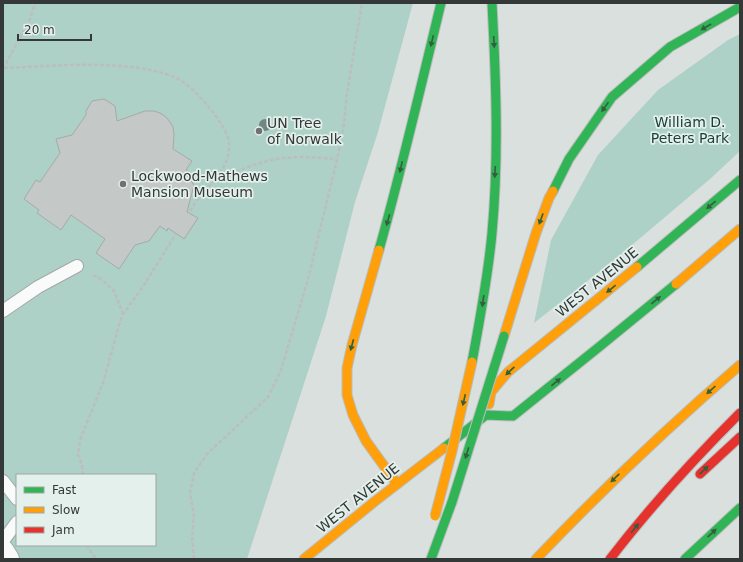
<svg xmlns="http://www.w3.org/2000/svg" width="743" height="562" font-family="'DejaVu Sans',sans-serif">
  <rect width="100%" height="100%" fill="#dae0de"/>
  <g fill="#add1c6" fill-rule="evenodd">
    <path d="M3,3H413L378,132L355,202L326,316L247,559H3ZM17,475H155V545H17Z"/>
    <polygon points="740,34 740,151 710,179 619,256 534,323 551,240 598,155 658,90 728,40"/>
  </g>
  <polygon fill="#c4c9c7" stroke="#a5aaa8" points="104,99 115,106 117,121 145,111 154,111 160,113 166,117 170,122 173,127 174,134 173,149 192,161 186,170 189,172 187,175 194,185 187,212 198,218 184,239 168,228 167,231 160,226 149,241 135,245 119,269 96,253 105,239 71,215 61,230 37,213 39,210 24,199 36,180 40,182 60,153 56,139 72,135 86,115 86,111 92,101"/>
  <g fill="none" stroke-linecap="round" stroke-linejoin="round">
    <g stroke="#a4a8a7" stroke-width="14">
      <g id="lane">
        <polyline points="3,311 38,287 77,266"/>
        <polyline points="3,481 17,499"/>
        <polyline points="3,541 17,522"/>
      </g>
    </g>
    <g stroke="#a4a8a7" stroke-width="24">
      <polyline id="street" points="3,551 8,559"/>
    </g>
    <g stroke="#babdbc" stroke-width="11">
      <g id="fast">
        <polyline points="553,191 569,159 612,97 670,47 740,7"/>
        <path d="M379,250C402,168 421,86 441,3"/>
        <polyline points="637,267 740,180"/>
        <path d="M472,362C480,319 488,277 492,233C499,157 496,80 492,3"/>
        <polyline points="444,448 486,415 513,416 599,347 676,284"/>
        <polyline points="431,559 452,502"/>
        <polyline points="685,559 740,508"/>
      </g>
    </g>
    <g stroke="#babdbc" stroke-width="11">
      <g id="slow">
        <polyline points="379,250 352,345 347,368 347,395 353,415 366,441 397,484"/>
        <polyline points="676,284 740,229"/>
        <polyline points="504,336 536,233 549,198 553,191"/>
        <polyline points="489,404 491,392 508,372 637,267"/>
        <polyline points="304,559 374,502 444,448"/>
        <path d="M536,559C601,491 669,426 740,365"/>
      </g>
    </g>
    <g stroke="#babdbc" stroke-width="11">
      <g id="jam">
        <polyline points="700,474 740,437"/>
        <path d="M610,559C650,507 694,459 740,413"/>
      </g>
    </g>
    <g stroke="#bcbebd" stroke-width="2.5" stroke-dasharray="4 2" stroke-linecap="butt">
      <path d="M4,68C49,66 95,62 140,68C154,71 168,73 180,80C193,88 203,100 213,112C220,122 231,136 229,150C227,171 209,185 197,200C194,204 192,209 189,213"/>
      <polyline points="3,69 30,19 35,3"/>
      <path d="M214,182C229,175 247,166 264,162C287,155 312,157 335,159L337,160"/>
      <polyline points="93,275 101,279 114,291 123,314"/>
      <polyline points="83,475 82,465 78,455 80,440 103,383 120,322 123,314 142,288 176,234"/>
      <polyline points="86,545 96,559"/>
      <polyline points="194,559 192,537 194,515 190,493 194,473 207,454 268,397 281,370 308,279 337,160 344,124 347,93 362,3"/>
    </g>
    <use href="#lane" stroke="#f9fafa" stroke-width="12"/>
    <use href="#street" stroke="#f9fafa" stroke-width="22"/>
    <use href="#fast" stroke="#30b455" stroke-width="9"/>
    <use href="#slow" stroke="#ff9f0a" stroke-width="9"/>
    <use href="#jam" stroke="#e5322d" stroke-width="9"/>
    <g stroke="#babdbc" stroke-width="11" stroke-linecap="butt">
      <polyline id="fast-bridge" points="452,502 504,336"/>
    </g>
    <g stroke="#babdbc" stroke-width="11" stroke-linecap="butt">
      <polyline id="slow-bridge" points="435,516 452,451 472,362"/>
    </g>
    <use href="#fast-bridge" stroke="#30b455" stroke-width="9"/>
    <use href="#slow-bridge" stroke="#ff9f0a" stroke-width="9"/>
  </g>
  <circle fill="#708882" cx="265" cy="125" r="6"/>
  <defs><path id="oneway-solid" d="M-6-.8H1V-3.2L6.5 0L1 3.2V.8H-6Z"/></defs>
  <g fill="#335e40">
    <use href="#oneway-solid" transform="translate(706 27) rotate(150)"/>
    <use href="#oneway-solid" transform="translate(432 41) rotate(104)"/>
    <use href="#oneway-solid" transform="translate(494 42) rotate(87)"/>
    <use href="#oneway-solid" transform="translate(605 107) rotate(125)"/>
    <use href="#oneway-solid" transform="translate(401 167) rotate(102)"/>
    <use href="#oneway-solid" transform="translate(495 172) rotate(93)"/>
    <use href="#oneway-solid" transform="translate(711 205) rotate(140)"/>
    <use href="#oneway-solid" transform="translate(541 219) rotate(110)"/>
    <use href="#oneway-solid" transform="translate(388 220) rotate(105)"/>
    <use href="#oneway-solid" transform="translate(611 289) rotate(141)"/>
    <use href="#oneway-solid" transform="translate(656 300) rotate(-39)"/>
    <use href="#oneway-solid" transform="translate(483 301) rotate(98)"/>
    <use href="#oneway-solid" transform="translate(352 345) rotate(105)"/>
    <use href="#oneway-solid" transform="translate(510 371) rotate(137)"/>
    <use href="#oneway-solid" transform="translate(556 382) rotate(-39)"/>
    <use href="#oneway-solid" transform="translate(711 390) rotate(138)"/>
    <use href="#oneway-solid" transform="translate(464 400) rotate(103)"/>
    <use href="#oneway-solid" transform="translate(467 453) rotate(107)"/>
    <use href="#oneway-solid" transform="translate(704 470) rotate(-43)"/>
    <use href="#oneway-solid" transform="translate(615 478) rotate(136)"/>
    <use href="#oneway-solid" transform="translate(635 528) rotate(-51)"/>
    <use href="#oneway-solid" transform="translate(712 533) rotate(-43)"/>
  </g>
  <g fill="#6e7371" stroke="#e4f0ec" stroke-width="1.5">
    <circle cx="259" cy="131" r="4"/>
    <circle cx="123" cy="184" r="4"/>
  </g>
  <g text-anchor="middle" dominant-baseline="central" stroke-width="3.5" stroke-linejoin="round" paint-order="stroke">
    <g font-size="14" fill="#194036" stroke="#e4f0ec">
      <text x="690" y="122">William D.<tspan x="690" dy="16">Peters Park</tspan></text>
    </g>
    <g font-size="14" fill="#343937" stroke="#e4f0ec" text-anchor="start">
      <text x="267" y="123">UN Tree<tspan x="267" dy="16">of Norwalk</tspan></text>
      <text x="131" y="176">Lockwood-Mathews<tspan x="131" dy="16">Mansion Museum</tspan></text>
    </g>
    <g font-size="14" fill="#343937" stroke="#e4f0ec">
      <text transform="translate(597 282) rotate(-39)">WEST AVENUE</text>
      <text transform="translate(358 498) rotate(-39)">WEST AVENUE</text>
    </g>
  </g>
  <rect width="743" height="562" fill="none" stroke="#343937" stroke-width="8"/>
  <rect x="16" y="474" width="140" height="72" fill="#e4f0ec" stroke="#9ea7a4"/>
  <rect x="24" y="487" width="20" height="6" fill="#30b455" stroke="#9ea7a4"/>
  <text x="52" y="494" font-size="12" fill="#343937">Fast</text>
  <rect x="24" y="507" width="20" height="6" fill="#ff9f0a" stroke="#9ea7a4"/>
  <text x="52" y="514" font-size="12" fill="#343937">Slow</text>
  <rect x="24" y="527" width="20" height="6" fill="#e5322d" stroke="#9ea7a4"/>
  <text x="52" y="534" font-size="12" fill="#343937">Jam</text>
  <path d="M18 34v6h73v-6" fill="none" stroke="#343937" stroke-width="2"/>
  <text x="24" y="34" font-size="12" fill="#343937" stroke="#e4f0ec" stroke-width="3" paint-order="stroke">20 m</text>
</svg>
